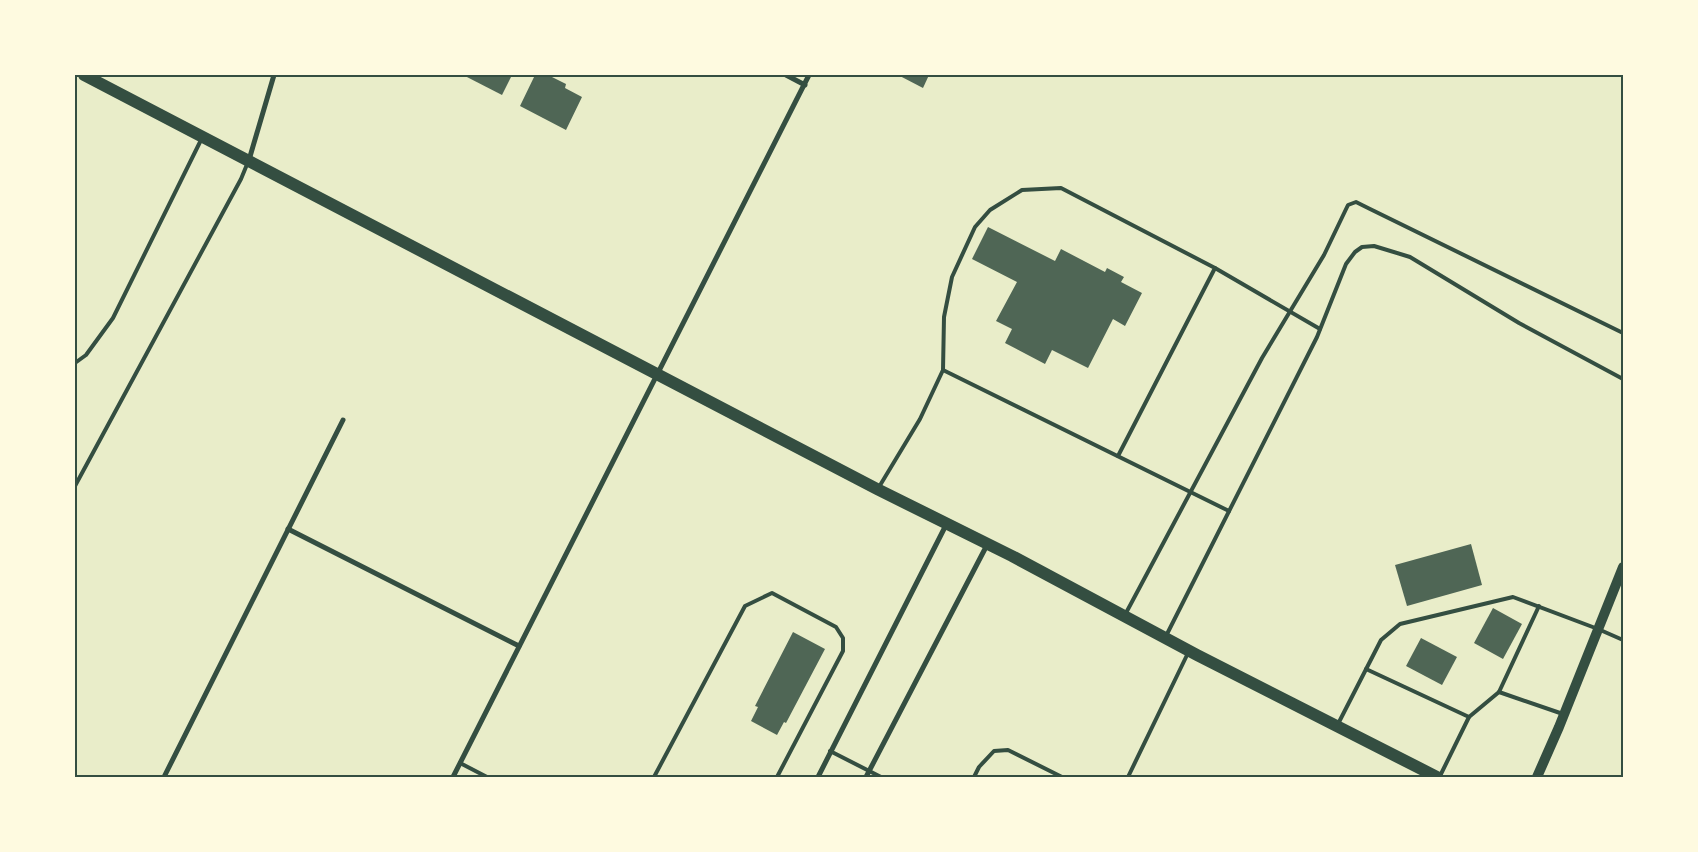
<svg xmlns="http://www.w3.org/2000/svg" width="1698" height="852" font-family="Bitter,serif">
  <rect width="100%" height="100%" fill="#e9edc9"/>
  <g fill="#4f6655">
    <polygon points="463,75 512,75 502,95"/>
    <polygon points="535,75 548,75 566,84 565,88 582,97 566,130 520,106"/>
    <polygon points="898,75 929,75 923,88"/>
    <polygon points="988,227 1055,261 1061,249 1105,272 1107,268 1124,277 1121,282 1142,293 1125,326 1113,319 1088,368 1052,350 1045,364 1005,343 1012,329 996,321 1017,282 972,259"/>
    <polygon points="1471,544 1482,585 1407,606 1395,565"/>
    <polygon points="1493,608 1522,624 1503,659 1474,643"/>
    <polygon points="793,632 825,649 786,723 784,722 777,735 751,721 758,707 755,706"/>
    <polygon points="1421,638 1457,657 1442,685 1406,666"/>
  </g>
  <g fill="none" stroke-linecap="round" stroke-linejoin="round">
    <g stroke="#344e41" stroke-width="4">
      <polyline points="1215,268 1320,329"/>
      <polyline points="75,363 86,355 113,318 201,140"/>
      <polyline points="943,370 944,317 952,277 975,227 990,210 1022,190 1061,188 1215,268 1118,456"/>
      <polyline points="75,486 241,179 248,162"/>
      <polyline points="879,487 920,419 943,370 1229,511"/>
      <polyline points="1126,613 1262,358 1324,255 1348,205 1356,202 1368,208 1623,333"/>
      <polyline points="1166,636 1317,337 1346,264 1355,252 1362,247 1374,246 1410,257 1519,323 1623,379"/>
      <polyline points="1366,669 1469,717 1440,776"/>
      <polyline points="1499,692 1563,714"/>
      <polyline points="1469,717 1499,692 1539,606"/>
      <polyline points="1338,724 1381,640 1400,624 1513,597 1598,629 1623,640"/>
      <polyline points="830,751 881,777"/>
      <polyline points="460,763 487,777"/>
      <polyline points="654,777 745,606 772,593 836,627 843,638 843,651 777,777"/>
      <polyline points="974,777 979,767 994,751 1008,750 1062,777"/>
      <polyline points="1128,777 1188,653"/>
    </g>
    <g stroke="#344e41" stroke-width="5">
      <polyline points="786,75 805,85"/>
      <polyline points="249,160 274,75"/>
      <polyline points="288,529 519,646"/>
      <polyline points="164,777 343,420"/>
      <polyline points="453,777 809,75"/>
      <polyline points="818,777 946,525"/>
      <polyline points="866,777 987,545"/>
    </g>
    <polyline stroke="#344e41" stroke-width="10" points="1537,777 1559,727 1623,567"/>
    <polyline stroke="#344e41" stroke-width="12" points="84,75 877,489 1012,556 1197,655 1437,777"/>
  </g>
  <rect width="1698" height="852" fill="none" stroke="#fefae0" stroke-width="152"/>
  <rect x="76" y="76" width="1546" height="700" fill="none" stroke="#344e41" stroke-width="2"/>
</svg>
